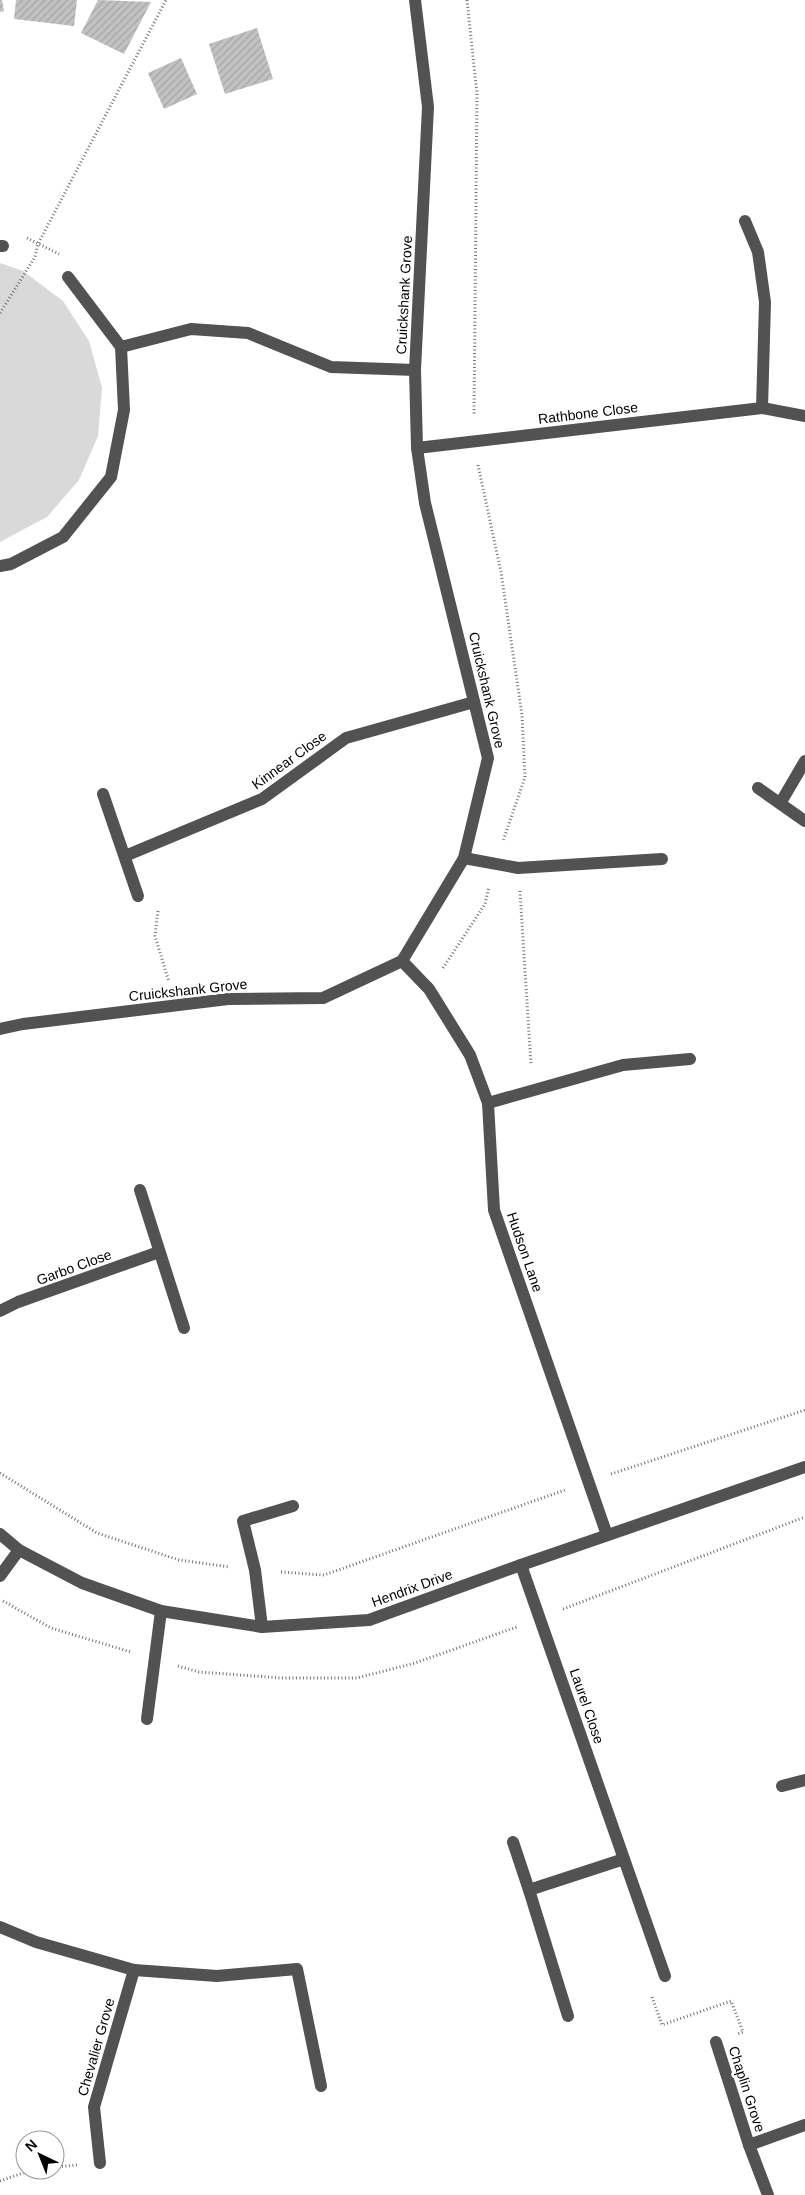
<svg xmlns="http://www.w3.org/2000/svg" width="805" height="2195" font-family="Helvetica,sans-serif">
  <defs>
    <pattern id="building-hatch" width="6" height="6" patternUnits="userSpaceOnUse" patternTransform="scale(1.25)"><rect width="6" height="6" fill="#c2c2c2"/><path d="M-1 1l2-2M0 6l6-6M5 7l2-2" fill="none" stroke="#a5a5a5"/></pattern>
  </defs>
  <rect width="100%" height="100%" fill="#fff"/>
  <polygon fill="#d9d9d9" points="0,263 23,271 63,301 89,341 102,388 98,436 79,480 47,517 0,542"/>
  <g fill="url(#building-hatch)">
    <polygon points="0,0 2,0 4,11 0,12"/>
    <polygon points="16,0 77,0 74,26 14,19"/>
    <polygon points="98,0 151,2 124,54 81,33"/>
    <polygon points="257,28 273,79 225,94 209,44"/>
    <polygon points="181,58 197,94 164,109 148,73"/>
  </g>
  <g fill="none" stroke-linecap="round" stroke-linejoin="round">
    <g stroke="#747474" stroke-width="3" stroke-dasharray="1 2.5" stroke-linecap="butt">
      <polyline points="467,0 477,94 474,416"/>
      <polyline points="27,238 59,254"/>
      <polyline points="0,313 35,257 38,244 166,0"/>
      <polyline points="478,465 501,572 522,715 525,777 503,841"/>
      <polyline points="520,891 531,1065"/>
      <polyline points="158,911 155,936 169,982"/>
      <polyline points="443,968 485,904 489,887"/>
      <polyline points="0,1473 97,1533 179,1560 230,1567"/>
      <polyline points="611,1474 805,1410"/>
      <polyline points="281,1572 324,1575 565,1490"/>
      <polyline points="3,1601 51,1628 131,1652"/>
      <polyline points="563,1609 805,1517"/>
      <polyline points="178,1666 199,1672 281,1678 357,1678 415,1663 517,1627"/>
      <polyline points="652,1997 662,2025 731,2001 743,2032 737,2034"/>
      <polyline points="55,2167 77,2165"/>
      <polyline points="0,2181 32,2170"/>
    </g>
    <g stroke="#525252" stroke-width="12">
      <polyline points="0,246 3,246"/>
      <polyline points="68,277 121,347 191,329 248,333 331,367 415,370"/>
      <polyline points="762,408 805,416"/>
      <polyline points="417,448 762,408 765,302 758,252 745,221"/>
      <polyline points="0,566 11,564 63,537 111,477 124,410 121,347"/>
      <polyline points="758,788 805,821"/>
      <polyline points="103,794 138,896"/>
      <polyline points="781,802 805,761"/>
      <polyline points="125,856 262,799 346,738 474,702"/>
      <polyline points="464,858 518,868 662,859"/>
      <polyline points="402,961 429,989 470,1055 488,1103 494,1210 607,1535"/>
      <polyline points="0,1029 23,1024 228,999 323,998 402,961 464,858 488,758 425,503 417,448 415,370 428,107 415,0"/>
      <polyline points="488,1103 623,1065 690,1059"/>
      <polyline points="140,1190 184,1328"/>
      <polyline points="0,1311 18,1302 159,1252"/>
      <polyline points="0,1534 19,1550 82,1583 161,1611 262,1627 369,1620 521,1565 805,1467"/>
      <polyline points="521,1565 665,1976"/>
      <polyline points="0,1576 19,1550"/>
      <polyline points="262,1627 255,1570 243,1521 293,1506"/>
      <polyline points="147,1719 161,1611"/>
      <polyline points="782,1786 805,1780"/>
      <polyline points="513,1842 529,1890"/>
      <polyline points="0,1927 36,1942 134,1970 94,2107 100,2163"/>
      <polyline points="134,1970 217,1976 297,1969 321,2086"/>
      <polyline points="568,2016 529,1890 624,1859"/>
      <polyline points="716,2042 749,2145 805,2125"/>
      <polyline points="749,2145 768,2195"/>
    </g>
  </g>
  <g text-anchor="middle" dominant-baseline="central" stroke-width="5" stroke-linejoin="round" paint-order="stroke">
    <g font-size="14" fill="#000" stroke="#fff">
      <text transform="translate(404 295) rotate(-87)">Cruickshank Grove</text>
      <text transform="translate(588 413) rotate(-7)">Rathbone Close</text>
      <text transform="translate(487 690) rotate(77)">Cruickshank Grove</text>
      <text transform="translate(289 760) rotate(-36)">Kinnear Close</text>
      <text transform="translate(188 990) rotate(-6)">Cruickshank Grove</text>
      <text transform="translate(525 1252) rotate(71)">Hudson Lane</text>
      <text transform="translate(74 1267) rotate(-20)">Garbo Close</text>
      <text transform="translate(412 1588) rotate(-20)">Hendrix Drive</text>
      <text transform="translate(587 1706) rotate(71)">Laurel Close</text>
      <text transform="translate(96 2047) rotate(-74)">Chevalier Grove</text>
      <text transform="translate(747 2089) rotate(72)">Chaplin Grove</text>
    </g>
  </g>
  <g transform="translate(40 2155) rotate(317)"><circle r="24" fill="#ffffff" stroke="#999999"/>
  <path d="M0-4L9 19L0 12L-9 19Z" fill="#000000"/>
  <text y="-8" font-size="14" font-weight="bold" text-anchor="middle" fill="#000000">N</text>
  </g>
</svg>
